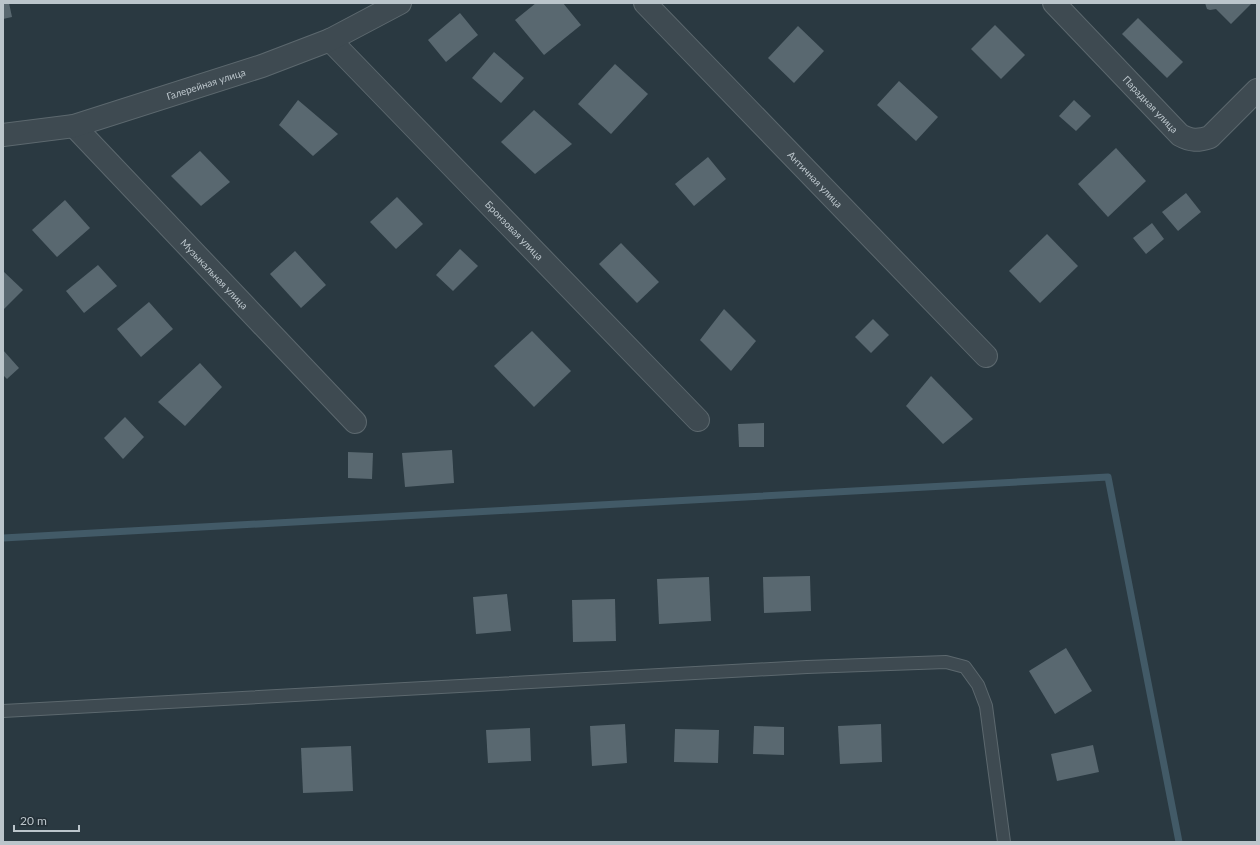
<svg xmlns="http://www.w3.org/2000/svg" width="1260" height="845" font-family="Lato,sans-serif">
  <rect width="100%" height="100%" fill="#2a3941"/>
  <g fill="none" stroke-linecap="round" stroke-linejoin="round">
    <polyline stroke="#425a67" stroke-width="7" points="3,538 1108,477 1179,842"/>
  </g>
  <g fill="#596870">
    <polygon points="3,3 9,3 12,17 3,19"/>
    <polygon points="536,3 563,3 581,25 544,55 515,20"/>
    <polygon points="1205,3 1252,3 1231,24 1216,9 1210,10 1207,9"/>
    <polygon points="460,13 478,35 446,62 428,40"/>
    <polygon points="1138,18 1183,62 1167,78 1122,34"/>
    <polygon points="995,25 1025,55 1001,79 971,49"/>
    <polygon points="798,26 824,51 794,83 768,58"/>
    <polygon points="494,52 524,78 501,103 472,78"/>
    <polygon points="615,64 648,94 611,134 578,104"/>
    <polygon points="899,81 938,117 916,141 877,105"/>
    <polygon points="298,100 338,134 313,156 279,125"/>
    <polygon points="1074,100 1091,116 1076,131 1059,116"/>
    <polygon points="534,110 572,144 535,174 501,142"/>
    <polygon points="1116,148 1146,181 1108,217 1078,184"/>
    <polygon points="200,151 230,182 201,206 171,176"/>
    <polygon points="708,157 726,179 694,206 675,184"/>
    <polygon points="1186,193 1201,212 1178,231 1162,212"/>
    <polygon points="397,197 423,224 396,249 370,222"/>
    <polygon points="65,200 90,228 57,257 32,230"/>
    <polygon points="1152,223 1164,239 1146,254 1133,238"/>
    <polygon points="1047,234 1078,266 1040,303 1009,271"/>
    <polygon points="621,243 659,282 637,303 599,264"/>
    <polygon points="460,249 478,266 453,291 436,275"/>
    <polygon points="295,251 326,285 301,308 270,274"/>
    <polygon points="98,265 117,286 84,313 66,291"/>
    <polygon points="3,271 23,290 3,310"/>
    <polygon points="149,302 173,329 141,357 117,329"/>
    <polygon points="724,309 756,341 731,371 700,340"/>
    <polygon points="873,319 889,335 871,353 855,337"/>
    <polygon points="532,331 571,371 534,407 494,366"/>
    <polygon points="3,350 19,368 7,379 3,375"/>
    <polygon points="200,363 222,387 185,426 158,402"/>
    <polygon points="931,376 973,419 943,444 906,406"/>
    <polygon points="125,417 144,437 123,459 104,438"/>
    <polygon points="764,423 764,447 739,447 738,424"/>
    <polygon points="452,450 454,483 405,487 402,453"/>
    <polygon points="348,452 373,453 372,479 348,478"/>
    <polygon points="810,576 811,611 764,613 763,577"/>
    <polygon points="709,577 711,621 659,624 657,579"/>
    <polygon points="507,594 511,631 476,634 473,597"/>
    <polygon points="615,599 616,641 573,642 572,600"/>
    <polygon points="1066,648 1092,691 1055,714 1029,671"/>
    <polygon points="625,724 627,763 592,766 590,726"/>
    <polygon points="881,724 882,762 840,764 838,726"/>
    <polygon points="754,726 784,727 784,755 753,754"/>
    <polygon points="530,728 531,761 488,763 486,730"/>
    <polygon points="675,729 719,730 718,763 674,762"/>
    <polygon points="1093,745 1099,772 1057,781 1051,754"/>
    <polygon points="351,746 353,791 303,793 301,748"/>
  </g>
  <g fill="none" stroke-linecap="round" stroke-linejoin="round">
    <g stroke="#5c686e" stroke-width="14">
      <polyline id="lane" points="3,711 807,667 946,662 965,667 978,685 986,706 1004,842"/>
    </g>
    <g stroke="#5c686e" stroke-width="24">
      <g id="street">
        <path id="s1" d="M645,3L986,356"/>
        <path id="s2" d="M1054,3L1180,135C1191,141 1198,141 1210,137L1257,90"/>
        <path id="s3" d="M330,40L698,420"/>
        <path id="s4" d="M74,126L355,422"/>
        <path id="s5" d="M3,135L74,126L262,66L330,40L400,3"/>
      </g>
    </g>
    <use href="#lane" stroke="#3e4a51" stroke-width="12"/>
    <use href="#street" stroke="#3e4a51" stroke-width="22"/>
  </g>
  <g text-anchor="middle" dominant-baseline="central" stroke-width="3" stroke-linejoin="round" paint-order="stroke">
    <g font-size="10" fill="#bbc5cb" stroke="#232f36">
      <text stroke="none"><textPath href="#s5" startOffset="210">Галерейная улица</textPath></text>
      <text stroke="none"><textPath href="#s2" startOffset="140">Парадная улица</textPath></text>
      <text stroke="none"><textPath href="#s1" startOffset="245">Античная улица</textPath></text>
      <text stroke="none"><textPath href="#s3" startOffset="265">Бронзовая улица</textPath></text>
      <text stroke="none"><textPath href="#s4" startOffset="204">Музыкальная улица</textPath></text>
    </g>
  </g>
  <rect width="1260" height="845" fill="none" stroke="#bbc5cb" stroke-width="8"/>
  <path d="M14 825v6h65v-6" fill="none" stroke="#bbc5cb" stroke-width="2"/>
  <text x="20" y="825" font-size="12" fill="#bbc5cb" stroke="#232f36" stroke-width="3" paint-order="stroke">20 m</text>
</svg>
